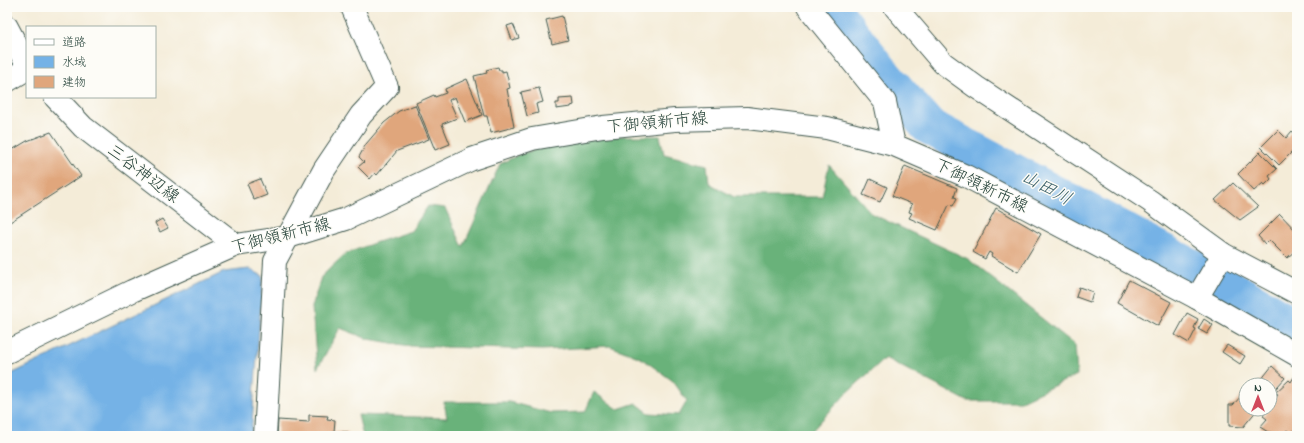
<svg xmlns="http://www.w3.org/2000/svg" width="1304" height="443" font-family="'Indie Flower','Klee One',sans-serif">
  <rect width="100%" height="100%" fill="#fdfcf7"/>
  <filter id="ink" filterUnits="userSpaceOnUse"><feTurbulence type="fractalNoise" baseFrequency=".025" numOctaves="2"/><feDisplacementMap in="SourceGraphic" scale="8" xChannelSelector="R" yChannelSelector="G"/><feConvolveMatrix kernelMatrix="1 2 1 2 8 2 1 2 1" color-interpolation-filters="sRGB"/></filter>
  <filter id="wash" filterUnits="userSpaceOnUse"><feTurbulence type="fractalNoise" baseFrequency=".012" numOctaves="4" result="noise"/><feDisplacementMap in="SourceGraphic" scale="16" xChannelSelector="R" yChannelSelector="G"/><feGaussianBlur stdDeviation="0.9" result="paint"/><feColorMatrix in="noise" values="0 0 0 0 0 0 0 0 0 0 0 0 0 0 0 0 0 1.4 0 .05"/><feComposite in="paint" operator="in"/></filter>
  <g filter="url(#wash)">
    <rect width="100%" height="100%" fill="#f4ecd8"/>
    <polygon fill="#69b27a" stroke="#447857" points="587,136 660,136 664,154 707,165 709,183 734,197 822,197 829,165 872,214 968,259 1075,345 1077,375 1021,401 967,401 885,358 845,395 807,436 363,436 358,415 447,418 444,402 509,402 551,413 585,412 594,392 618,409 636,403 649,413 679,415 687,401 673,381 641,358 610,346 542,350 410,346 368,339 340,328 317,369 312,307 321,277 345,254 374,243 411,231 428,206 445,208 463,247 500,164 520,154"/>
    <polygon fill="#74b2e6" stroke="#4a788d" points="249,269 263,276 251,436 7,436 7,376 224,272"/>
    <g fill="none" stroke-linecap="round" stroke-linejoin="round">
      <polyline stroke="#74b2e6" stroke-width="37" points="831,7 887,79 928,126 1225,285 1297,327"/>
    </g>
    <g id="blocks">
      <g fill="#e0a67c">
        <polygon points="562,16 568,40 552,44 546,20"/>
        <polygon points="513,24 519,38 512,40 507,26"/>
        <polygon points="498,67 499,70 502,70 502,72 506,71 510,88 507,89 514,127 491,133 487,116 484,116 474,76 487,73 486,70"/>
        <polygon points="467,79 482,115 465,122 455,97 449,100 457,118 442,124 450,144 435,150 416,103 434,95 435,97 446,93 445,89"/>
        <polygon points="539,88 543,102 536,104 538,113 527,116 521,92"/>
        <polygon points="573,98 574,105 571,106 571,107 556,109 556,103 559,103 559,99"/>
        <polygon points="415,105 429,139 397,151 377,175 375,173 370,179 358,167 364,162 359,157 366,144 384,123 399,111"/>
        <polygon points="1278,130 1286,138 1292,131 1297,136 1297,159 1292,152 1279,165 1261,147"/>
        <polygon points="51,132 81,176 7,224 7,153 27,141"/>
        <polygon points="1260,152 1277,169 1269,176 1271,179 1265,185 1263,183 1254,191 1238,174"/>
        <polygon points="905,166 957,188 954,197 957,198 953,206 949,205 937,230 909,218 912,213 909,212 912,204 892,196"/>
        <polygon points="260,179 267,195 254,200 247,184"/>
        <polygon points="870,179 887,187 880,202 863,195"/>
        <polygon points="1233,183 1258,207 1240,220 1215,200"/>
        <polygon points="996,208 1041,234 1018,272 991,256 992,254 989,252 985,259 973,252"/>
        <polygon points="1280,214 1297,232 1297,249 1287,258 1269,240 1265,244 1258,236"/>
        <polygon points="162,219 168,228 160,232 155,223"/>
        <polygon points="1129,280 1171,302 1158,326 1117,303"/>
        <polygon points="1079,287 1093,292 1090,302 1076,297"/>
        <polygon points="1187,313 1198,319 1194,328 1196,329 1189,343 1175,335"/>
        <polygon points="1204,319 1213,325 1207,334 1198,329"/>
        <polygon points="1227,345 1245,356 1240,364 1222,352"/>
        <polygon points="1272,366 1285,378 1270,395 1270,385 1257,385"/>
        <polygon points="1294,377 1297,378 1297,427 1290,434 1287,430 1284,434 1268,432 1260,427 1267,419 1263,416 1268,409 1270,409 1270,403 1278,394 1275,393 1289,380 1291,382"/>
        <polygon points="1242,395 1246,398 1246,409 1258,409 1243,427 1229,426 1229,405 1233,405"/>
        <polygon points="309,415 328,416 327,419 335,420 334,432 348,432 348,436 277,436 278,420 309,422"/>
      </g>
    </g>
  </g>
  <g filter="url(#ink)">
    <use href="#blocks" fill-opacity="0" stroke="#3f574d" stroke-width="1"/>
    <g fill="none" stroke-linecap="round" stroke-linejoin="round">
      <g stroke="#3f574d" stroke-width="24">
        <g id="minor">
          <polyline points="808,7 885,102 894,145"/>
          <polyline points="895,7 943,63 976,87 1150,201 1223,254 1297,293"/>
          <polyline points="7,81 27,69"/>
          <polyline points="1197,298 1223,254"/>
          <polyline points="265,436 275,261 324,170 361,115 387,87 352,7"/>
        </g>
      </g>
      <g stroke="#3f574d" stroke-width="24">
        <g id="secondary">
          <polyline points="7,27 27,65"/>
          <polyline points="55,97 83,127 236,245"/>
          <polyline points="7,352 132,291 236,245 288,237 346,219 472,159 532,139 603,127 675,120 747,118 827,128 894,145 966,176 1197,298 1297,355"/>
        </g>
      </g>
      <use href="#minor" stroke="#fff" stroke-width="22"/>
      <use href="#secondary" stroke="#fff" stroke-width="22"/>
    </g>
  </g>
  <g text-anchor="middle" dominant-baseline="central" stroke-width="3" stroke-linejoin="round" paint-order="stroke">
    <g font-size="17" fill="#1f3d34" stroke="#fdfcf7">
      <text transform="translate(657 123) rotate(-5)">下御領新市線</text>
      <text transform="translate(143 174) rotate(37)">三谷神辺線</text>
      <text transform="translate(981 186) rotate(26)">下御領新市線</text>
      <text transform="translate(281 236) rotate(-14)">下御領新市線</text>
    </g>
    <g font-size="18" font-style="italic" fill="#396069" stroke="#fdfcf7">
      <text transform="translate(1046 189) rotate(28)">山田川</text>
    </g>
  </g>
  <rect width="1304" height="443" fill="none" stroke="#fdfcf7" stroke-width="24"/>
  <rect x="26" y="26" width="130" height="72" fill="#fdfcf7" stroke="#a4b0a9"/>
  <rect x="34" y="39" width="20" height="6" fill="#ffffff" stroke="#a4b0a9"/>
  <text x="62" y="46" font-size="12" fill="#1f3d34">道路</text>
  <rect x="34" y="56" width="20" height="12" fill="#74b2e6" stroke="#a4b0a9"/>
  <text x="62" y="66" font-size="12" fill="#1f3d34">水域</text>
  <rect x="34" y="76" width="20" height="12" fill="#e0a67c" stroke="#a4b0a9"/>
  <text x="62" y="86" font-size="12" fill="#1f3d34">建物</text>
  <g transform="translate(1258 397)"><circle r="19" fill="#fdfcf7" stroke="#a4b0a9"/>
  <path d="M0-3L7 15L0 10L-7 15Z" fill="#d1495b"/>
  <text y="-6" font-size="11" font-weight="bold" text-anchor="middle" fill="#1f3d34">N</text>
  </g>
</svg>
